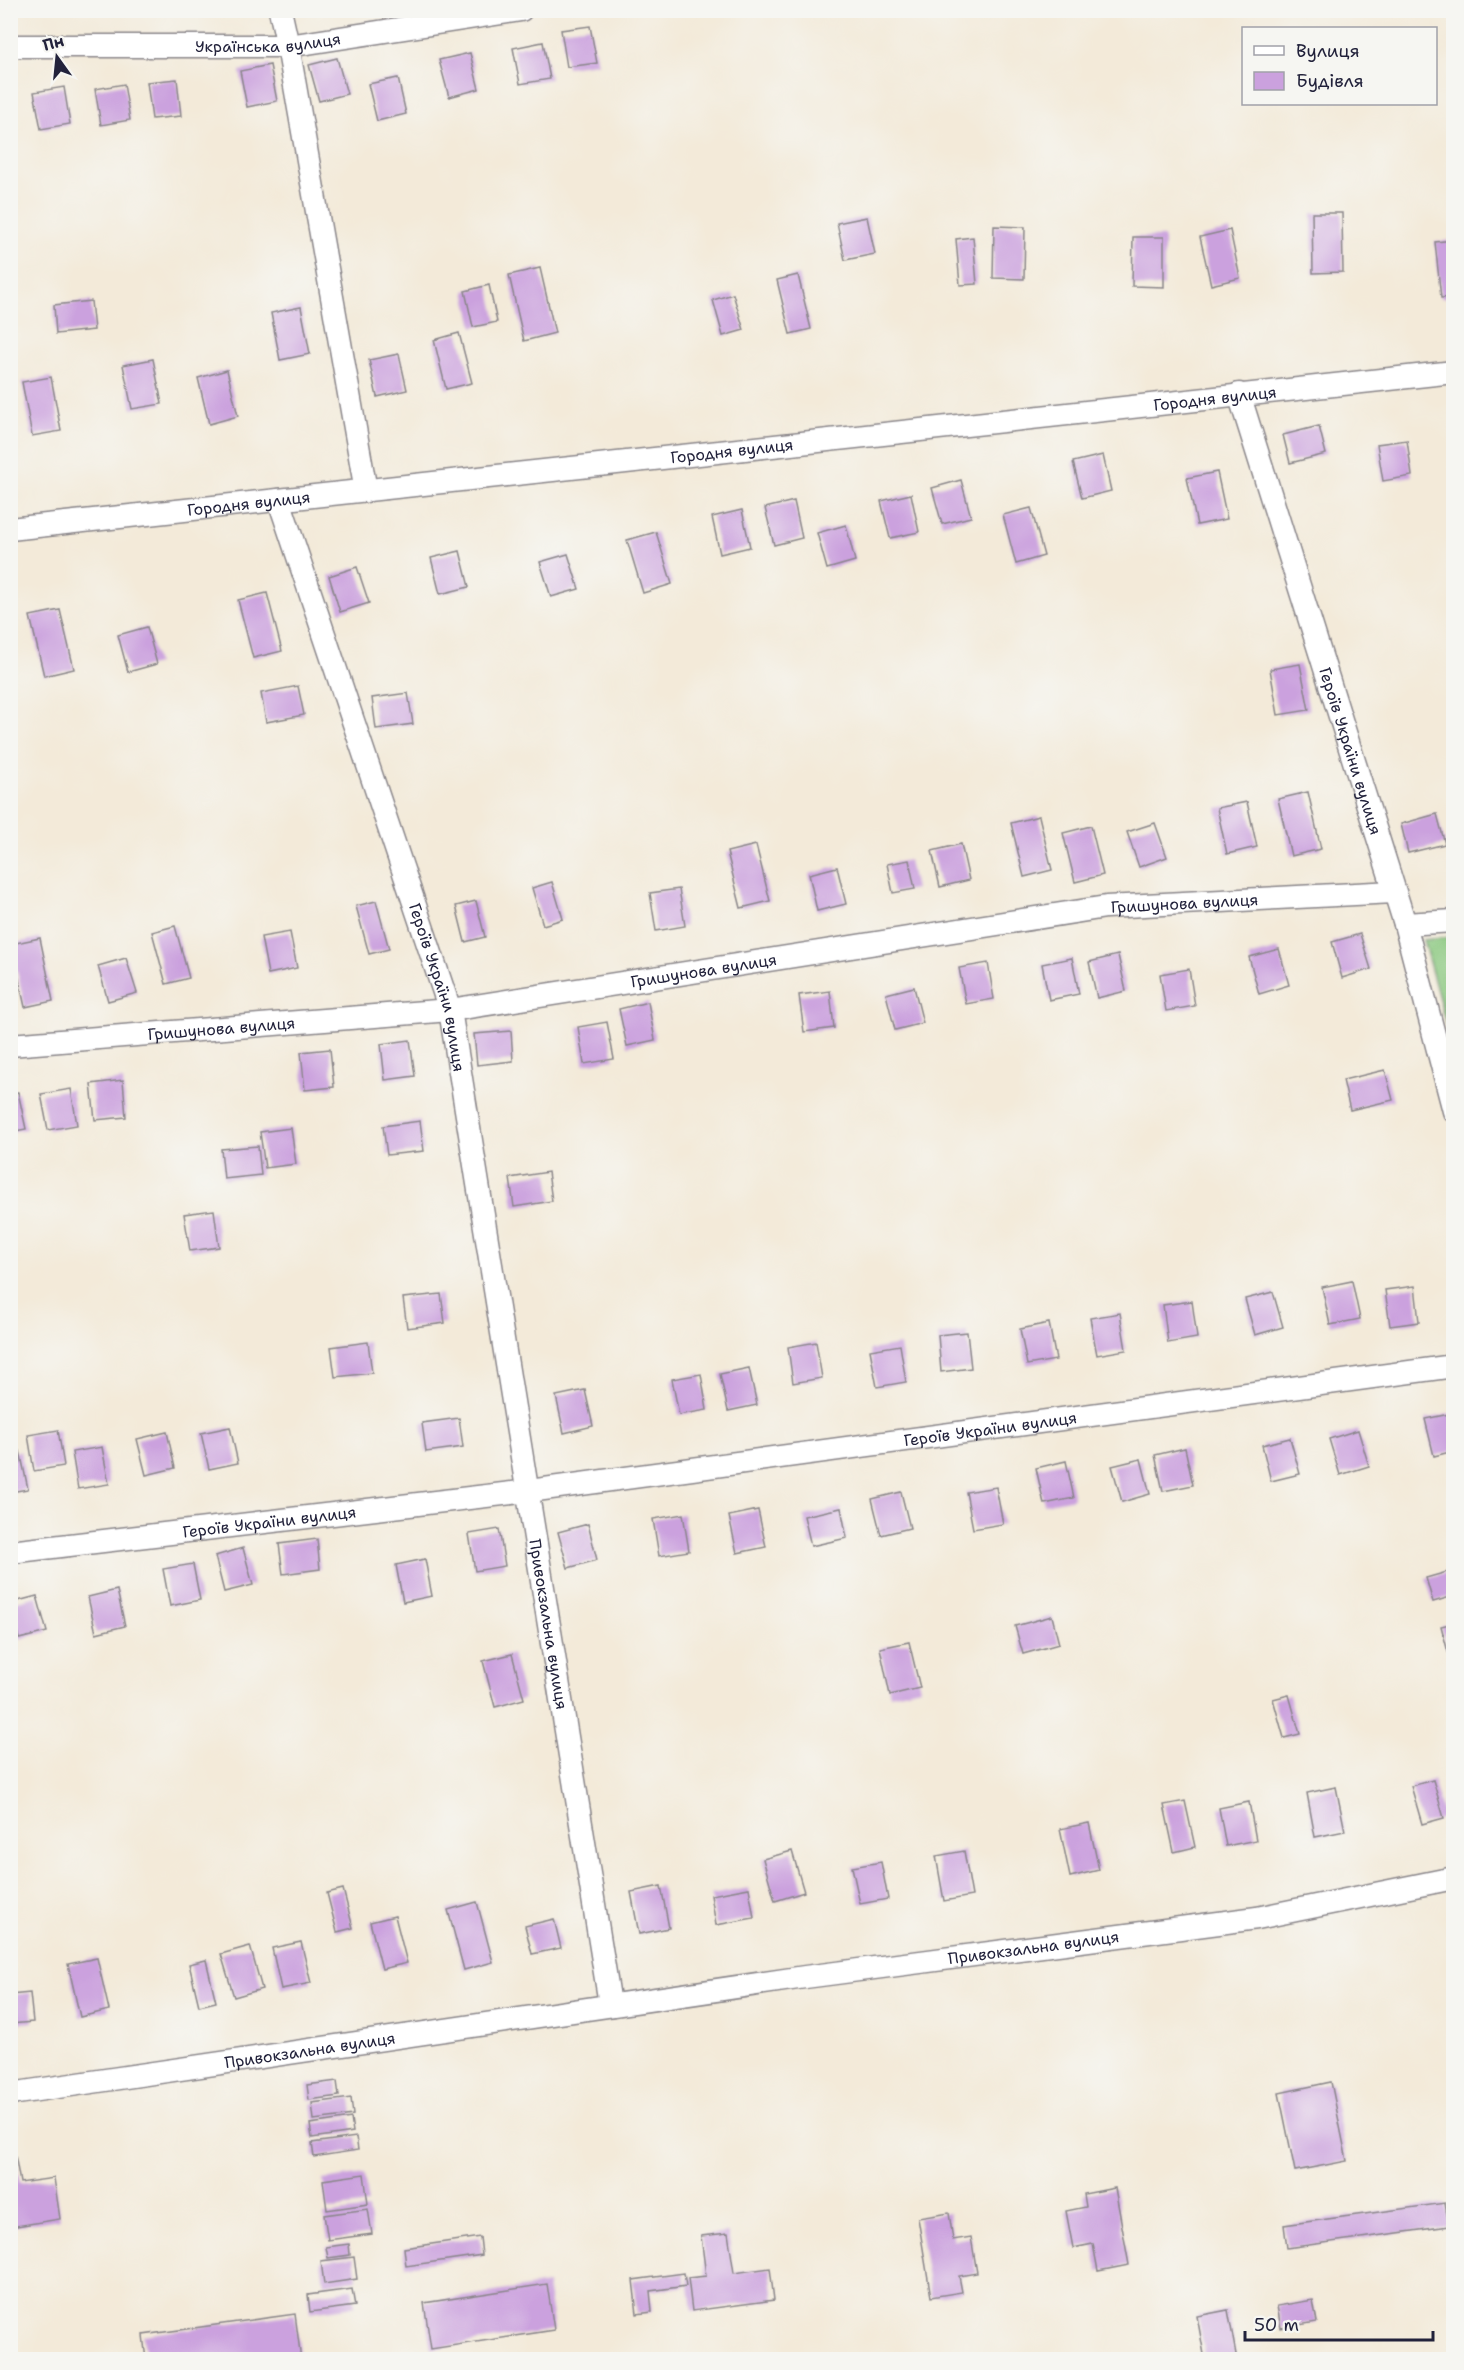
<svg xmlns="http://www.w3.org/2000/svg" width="1464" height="2370" font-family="'Shantell Sans',sans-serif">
  <rect width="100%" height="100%" fill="#f6f6f2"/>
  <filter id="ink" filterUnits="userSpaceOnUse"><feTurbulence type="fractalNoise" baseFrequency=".0167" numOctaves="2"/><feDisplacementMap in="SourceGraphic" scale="12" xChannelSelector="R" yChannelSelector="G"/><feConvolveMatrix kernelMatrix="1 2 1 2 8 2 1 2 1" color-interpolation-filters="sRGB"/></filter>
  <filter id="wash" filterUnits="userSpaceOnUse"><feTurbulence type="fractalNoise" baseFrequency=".008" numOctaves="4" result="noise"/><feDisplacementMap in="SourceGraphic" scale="24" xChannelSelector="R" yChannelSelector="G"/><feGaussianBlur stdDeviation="1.35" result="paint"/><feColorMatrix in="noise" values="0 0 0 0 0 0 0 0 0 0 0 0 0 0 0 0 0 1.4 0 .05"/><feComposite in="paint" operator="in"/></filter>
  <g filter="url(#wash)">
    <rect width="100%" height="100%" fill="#f3ead9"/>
    <polygon fill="#8ac87f" stroke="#56755d" stroke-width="1.5" points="1453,937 1454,937 1453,1050 1423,940"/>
    <g id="blocks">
      <g fill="#cba1de">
        <polygon points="590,26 597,63 567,67 561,30"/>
        <polygon points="543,42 550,79 520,84 513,48"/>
        <polygon points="470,53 479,89 449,97 439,60"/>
        <polygon points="337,58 347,94 319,101 309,65"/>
        <polygon points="270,65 277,101 247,107 240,71"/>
        <polygon points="398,78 406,114 377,121 368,84"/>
        <polygon points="177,79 181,116 152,119 147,82"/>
        <polygon points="124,84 130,120 101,125 95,89"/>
        <polygon points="64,87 70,124 41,129 34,92"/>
        <polygon points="1312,213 1342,213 1343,272 1313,273"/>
        <polygon points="867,217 875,254 845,260 837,223"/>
        <polygon points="994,226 1025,227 1024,279 993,278"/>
        <polygon points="1230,230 1240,278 1211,285 1200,237"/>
        <polygon points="973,237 977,284 960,285 956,239"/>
        <polygon points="1133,237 1164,237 1164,287 1132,286"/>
        <polygon points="1454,240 1454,297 1441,298 1435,242"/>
        <polygon points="540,268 555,333 524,341 509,275"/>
        <polygon points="798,275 811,329 790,334 777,280"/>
        <polygon points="489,285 497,322 473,327 465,291"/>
        <polygon points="733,294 744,330 723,336 713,300"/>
        <polygon points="91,301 94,330 56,334 54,305"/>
        <polygon points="301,307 310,354 280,360 271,313"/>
        <polygon points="459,333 472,383 446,389 434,340"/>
        <polygon points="399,354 407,390 377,397 369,360"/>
        <polygon points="153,359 162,404 132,409 123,365"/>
        <polygon points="227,370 238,416 209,424 198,378"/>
        <polygon points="51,377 61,431 32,436 22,382"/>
        <polygon points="1319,426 1326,454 1290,463 1283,435"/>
        <polygon points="1407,440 1412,476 1383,481 1377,444"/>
        <polygon points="1103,455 1111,491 1082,498 1073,462"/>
        <polygon points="1217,472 1227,519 1197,525 1187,478"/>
        <polygon points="961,480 971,517 942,524 932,488"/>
        <polygon points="911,494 919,532 890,538 881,501"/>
        <polygon points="794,501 802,538 774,545 765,508"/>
        <polygon points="1031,508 1044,556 1016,564 1003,515"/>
        <polygon points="742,510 750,547 720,554 712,517"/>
        <polygon points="846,525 855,561 827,569 817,533"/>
        <polygon points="656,532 672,584 643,593 627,540"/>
        <polygon points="460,551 469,587 440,594 431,558"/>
        <polygon points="568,554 579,589 551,597 540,562"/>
        <polygon points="357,567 369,603 340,612 329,576"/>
        <polygon points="267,593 282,651 253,658 238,600"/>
        <polygon points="60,610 74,669 44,676 30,616"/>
        <polygon points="147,627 157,664 128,672 118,635"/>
        <polygon points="1300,664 1309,710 1278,715 1270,669"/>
        <polygon points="298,686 304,715 266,722 261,693"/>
        <polygon points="408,693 413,724 376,729 372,698"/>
        <polygon points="1308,792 1321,849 1291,856 1278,799"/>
        <polygon points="1247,802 1257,847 1227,854 1217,808"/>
        <polygon points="1437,814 1445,844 1408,853 1401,824"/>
        <polygon points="1039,816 1052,870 1024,877 1011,823"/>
        <polygon points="1155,823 1167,857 1139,867 1127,832"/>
        <polygon points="1091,826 1103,875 1075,882 1063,833"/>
        <polygon points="961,844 969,880 940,887 932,851"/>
        <polygon points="756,845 770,901 741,908 727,852"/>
        <polygon points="909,860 915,889 893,893 887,864"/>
        <polygon points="837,867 846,904 817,911 809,874"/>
        <polygon points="552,882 563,919 543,925 532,888"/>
        <polygon points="679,889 685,926 656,931 650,893"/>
        <polygon points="376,901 389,949 369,954 356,906"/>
        <polygon points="476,901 485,937 465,942 456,906"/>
        <polygon points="175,926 189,978 166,984 152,932"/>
        <polygon points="290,932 297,968 268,974 261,937"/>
        <polygon points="1360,934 1371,969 1342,978 1332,942"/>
        <polygon points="40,938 53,1001 25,1007 11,944"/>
        <polygon points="1279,949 1289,985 1259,994 1249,957"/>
        <polygon points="1118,955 1126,991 1097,998 1089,962"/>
        <polygon points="126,958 137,993 108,1001 98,966"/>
        <polygon points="1072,958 1079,994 1049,1000 1042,964"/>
        <polygon points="988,963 994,999 966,1004 959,968"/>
        <polygon points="1189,969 1195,1006 1166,1011 1160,974"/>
        <polygon points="914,987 923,1023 895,1030 886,994"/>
        <polygon points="830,991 834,1028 804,1032 799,995"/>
        <polygon points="648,1002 655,1040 627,1046 619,1009"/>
        <polygon points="607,1022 614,1059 584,1064 578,1027"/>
        <polygon points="511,1031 513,1061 477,1065 474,1034"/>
        <polygon points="410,1040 415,1076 385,1080 381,1044"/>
        <polygon points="330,1049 334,1087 305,1090 301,1052"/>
        <polygon points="1385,1070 1393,1100 1350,1110 1343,1080"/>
        <polygon points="123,1080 126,1117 95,1120 91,1084"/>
        <polygon points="71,1089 77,1125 48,1130 41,1094"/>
        <polygon points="18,1092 26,1129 10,1132 10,1093"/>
        <polygon points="420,1121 424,1151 387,1155 383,1126"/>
        <polygon points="291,1128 296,1164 265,1168 260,1132"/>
        <polygon points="258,1146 261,1175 224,1179 221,1149"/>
        <polygon points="548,1172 552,1201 514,1207 510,1178"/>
        <polygon points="214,1210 219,1247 190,1251 184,1214"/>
        <polygon points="1352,1281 1360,1319 1330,1325 1322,1287"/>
        <polygon points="1415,1286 1419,1322 1390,1326 1385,1290"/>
        <polygon points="1273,1292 1283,1327 1255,1335 1245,1299"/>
        <polygon points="441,1294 445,1323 407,1328 403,1298"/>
        <polygon points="1192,1301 1197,1338 1168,1343 1163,1305"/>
        <polygon points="1120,1313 1126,1350 1097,1355 1090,1318"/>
        <polygon points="1049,1323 1056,1360 1027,1365 1020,1329"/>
        <polygon points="967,1332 971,1368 941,1372 938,1335"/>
        <polygon points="368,1342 372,1373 335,1377 331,1347"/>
        <polygon points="816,1342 822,1378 793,1383 788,1347"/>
        <polygon points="900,1345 906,1382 877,1387 870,1350"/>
        <polygon points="749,1368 757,1405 728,1411 720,1374"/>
        <polygon points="701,1374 707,1410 679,1415 672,1379"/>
        <polygon points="585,1390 593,1426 564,1433 556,1396"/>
        <polygon points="1454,1413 1454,1451 1434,1456 1425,1419"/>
        <polygon points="459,1418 463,1447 426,1452 422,1423"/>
        <polygon points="230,1427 238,1463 209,1469 201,1433"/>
        <polygon points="58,1430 64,1466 34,1471 28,1435"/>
        <polygon points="1358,1430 1369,1466 1340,1475 1329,1439"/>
        <polygon points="167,1432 175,1468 146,1475 137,1439"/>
        <polygon points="1290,1438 1300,1474 1271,1481 1262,1445"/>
        <polygon points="102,1447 109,1484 78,1489 72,1452"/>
        <polygon points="1185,1448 1193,1485 1163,1491 1155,1455"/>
        <polygon points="20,1451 28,1489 10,1492 10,1453"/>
        <polygon points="1141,1459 1150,1494 1122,1502 1112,1466"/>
        <polygon points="1066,1461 1074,1498 1044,1504 1036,1468"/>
        <polygon points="996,1487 1003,1524 973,1529 966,1492"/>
        <polygon points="901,1492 910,1528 881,1535 872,1499"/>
        <polygon points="841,1508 847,1538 811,1546 804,1516"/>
        <polygon points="758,1510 766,1547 737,1553 729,1516"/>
        <polygon points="683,1514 689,1551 659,1556 653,1519"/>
        <polygon points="588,1524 597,1560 568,1568 558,1532"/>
        <polygon points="499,1529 505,1566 475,1571 469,1534"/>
        <polygon points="317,1539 320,1569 283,1574 279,1544"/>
        <polygon points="243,1548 253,1585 224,1592 215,1556"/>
        <polygon points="425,1559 432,1596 403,1602 396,1565"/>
        <polygon points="193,1564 200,1600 170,1606 163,1569"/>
        <polygon points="1454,1570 1454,1596 1433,1602 1426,1578"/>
        <polygon points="117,1590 125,1626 96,1633 88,1597"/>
        <polygon points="37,1596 47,1632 19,1639 10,1603"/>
        <polygon points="1052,1616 1059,1644 1023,1654 1015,1626"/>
        <polygon points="1454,1623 1454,1650 1448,1652 1441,1626"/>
        <polygon points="909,1642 920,1688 890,1695 880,1648"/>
        <polygon points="512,1654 524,1699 495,1707 483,1661"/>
        <polygon points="1289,1695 1300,1734 1284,1738 1273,1699"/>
        <polygon points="1433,1780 1444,1818 1422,1824 1411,1786"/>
        <polygon points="1336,1787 1345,1831 1315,1837 1307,1793"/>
        <polygon points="1185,1801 1195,1847 1174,1852 1164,1805"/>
        <polygon points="1249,1802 1256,1840 1226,1846 1219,1808"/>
        <polygon points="1089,1823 1099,1870 1070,1877 1060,1829"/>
        <polygon points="792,1851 804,1892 775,1901 763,1859"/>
        <polygon points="964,1851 972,1896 944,1901 936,1856"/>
        <polygon points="881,1862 888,1899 860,1904 852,1867"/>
        <polygon points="661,1886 669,1928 639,1934 631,1892"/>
        <polygon points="749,1888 754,1918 716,1925 711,1895"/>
        <polygon points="343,1889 353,1928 337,1932 327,1893"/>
        <polygon points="477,1902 493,1962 464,1970 448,1910"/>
        <polygon points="395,1916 407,1963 382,1969 370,1922"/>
        <polygon points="554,1919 561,1948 532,1954 525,1926"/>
        <polygon points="301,1942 311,1983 281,1989 272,1948"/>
        <polygon points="250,1946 262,1989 234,1997 221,1954"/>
        <polygon points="97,1958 109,2010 80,2017 68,1964"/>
        <polygon points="206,1960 216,2002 199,2006 189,1964"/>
        <polygon points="30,1993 33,2022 10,2024 10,1995"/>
        <polygon points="337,2081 339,2096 309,2100 307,2085"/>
        <polygon points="1331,2082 1347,2161 1295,2171 1279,2093"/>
        <polygon points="351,2098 353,2115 314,2120 312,2103"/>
        <polygon points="351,2118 353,2132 312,2138 310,2124"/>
        <polygon points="356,2137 358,2150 314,2157 312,2143"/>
        <polygon points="10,2143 13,2143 20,2183 54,2178 60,2219 10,2227"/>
        <polygon points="364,2174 368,2204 327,2210 323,2180"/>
        <polygon points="1115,2188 1129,2265 1098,2271 1093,2244 1073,2248 1066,2211 1086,2207 1084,2194"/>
        <polygon points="1445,2203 1449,2226 1287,2248 1284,2225"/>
        <polygon points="368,2209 372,2234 328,2240 324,2215"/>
        <polygon points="949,2213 953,2240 971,2237 977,2273 959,2276 962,2292 931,2297 918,2218"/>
        <polygon points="728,2233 734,2273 770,2268 774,2300 692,2311 688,2278 706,2276 701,2236"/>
        <polygon points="480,2237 482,2255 406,2266 404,2248"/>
        <polygon points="349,2244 350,2255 328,2258 326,2247"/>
        <polygon points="354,2257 357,2279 324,2284 321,2261"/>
        <polygon points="684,2273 686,2286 650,2291 652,2312 637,2314 633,2280"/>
        <polygon points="547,2284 554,2330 431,2349 424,2303"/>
        <polygon points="352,2289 355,2306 310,2312 308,2295"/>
        <polygon points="1313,2300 1317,2322 1281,2328 1277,2306"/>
        <polygon points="1228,2310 1237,2360 1205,2360 1197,2316"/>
        <polygon points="295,2314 301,2360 146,2360 143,2335"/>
      </g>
    </g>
  </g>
  <g filter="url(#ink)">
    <use href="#blocks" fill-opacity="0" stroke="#8a868a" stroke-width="1.5"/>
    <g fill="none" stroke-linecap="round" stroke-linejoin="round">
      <g stroke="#8a868a" stroke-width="25">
        <g id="minor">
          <polyline points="280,10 288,46 366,491"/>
          <path id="s1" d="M10,46H288L521,10"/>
          <path id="s2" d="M1239,394L1405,924L1454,1111"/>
          <path id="s3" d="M279,500L450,1010L610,2004"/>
          <path id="s4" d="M10,529L1454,372"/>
          <polyline points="1405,924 1454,921"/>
          <path id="s5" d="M10,1045L450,1010L1106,907L1394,892"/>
          <path id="s6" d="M10,1552L529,1491L1454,1366"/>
          <path id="s7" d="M10,2094L805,1977L1257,1918L1454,1878"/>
        </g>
      </g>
      <use href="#minor" stroke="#fff" stroke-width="22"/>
    </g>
  </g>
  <g text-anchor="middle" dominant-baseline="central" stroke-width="4.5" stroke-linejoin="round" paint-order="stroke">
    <g font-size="16" fill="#22223b" stroke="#f6f6f2">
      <text stroke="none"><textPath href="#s1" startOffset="258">Українська вулиця</textPath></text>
      <text stroke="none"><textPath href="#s4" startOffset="1212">Городня вулиця</textPath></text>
      <text stroke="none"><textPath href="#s4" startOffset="726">Городня вулиця</textPath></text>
      <text stroke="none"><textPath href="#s4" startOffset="240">Городня вулиця</textPath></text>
      <text stroke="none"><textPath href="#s2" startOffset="374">Героїв України вулиця</textPath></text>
      <text stroke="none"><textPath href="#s5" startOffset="1184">Гришунова вулиця</textPath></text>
      <text stroke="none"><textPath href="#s5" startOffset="698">Гришунова вулиця</textPath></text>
      <text stroke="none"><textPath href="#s3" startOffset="513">Героїв України вулиця</textPath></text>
      <text stroke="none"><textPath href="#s5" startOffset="212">Гришунова вулиця</textPath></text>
      <text stroke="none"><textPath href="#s6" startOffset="988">Героїв України вулиця</textPath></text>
      <text stroke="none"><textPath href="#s6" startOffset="261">Героїв України вулиця</textPath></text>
      <text stroke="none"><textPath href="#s3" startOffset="1160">Привокзальна вулиця</textPath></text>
      <text stroke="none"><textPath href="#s7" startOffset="1034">Привокзальна вулиця</textPath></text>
      <text stroke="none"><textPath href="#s7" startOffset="303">Привокзальна вулиця</textPath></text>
    </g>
  </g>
  <rect width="1464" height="2370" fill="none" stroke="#f6f6f2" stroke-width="36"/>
  <rect x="1242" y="27" width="195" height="78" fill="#f6f6f2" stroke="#a1a1a9" stroke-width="1.5"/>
  <rect x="1254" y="46" width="30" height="9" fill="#ffffff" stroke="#a1a1a9" stroke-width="1.5"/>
  <text x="1296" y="57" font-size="18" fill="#22223b">Вулиця</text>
  <rect x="1254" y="72" width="30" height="18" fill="#cba1de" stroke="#a1a1a9" stroke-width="1.5"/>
  <text x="1296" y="87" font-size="18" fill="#22223b">Будівля</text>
  <g transform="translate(57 57) rotate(345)" stroke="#f6f6f2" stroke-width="4.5" paint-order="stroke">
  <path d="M0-4.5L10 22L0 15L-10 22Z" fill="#22223b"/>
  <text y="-9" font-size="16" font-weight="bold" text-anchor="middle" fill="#22223b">Пн</text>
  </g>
  <path d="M1245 2331v9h188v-9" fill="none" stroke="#22223b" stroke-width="3"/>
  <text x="1254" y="2331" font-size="18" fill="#22223b" stroke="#f6f6f2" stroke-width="4.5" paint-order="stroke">50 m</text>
</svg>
